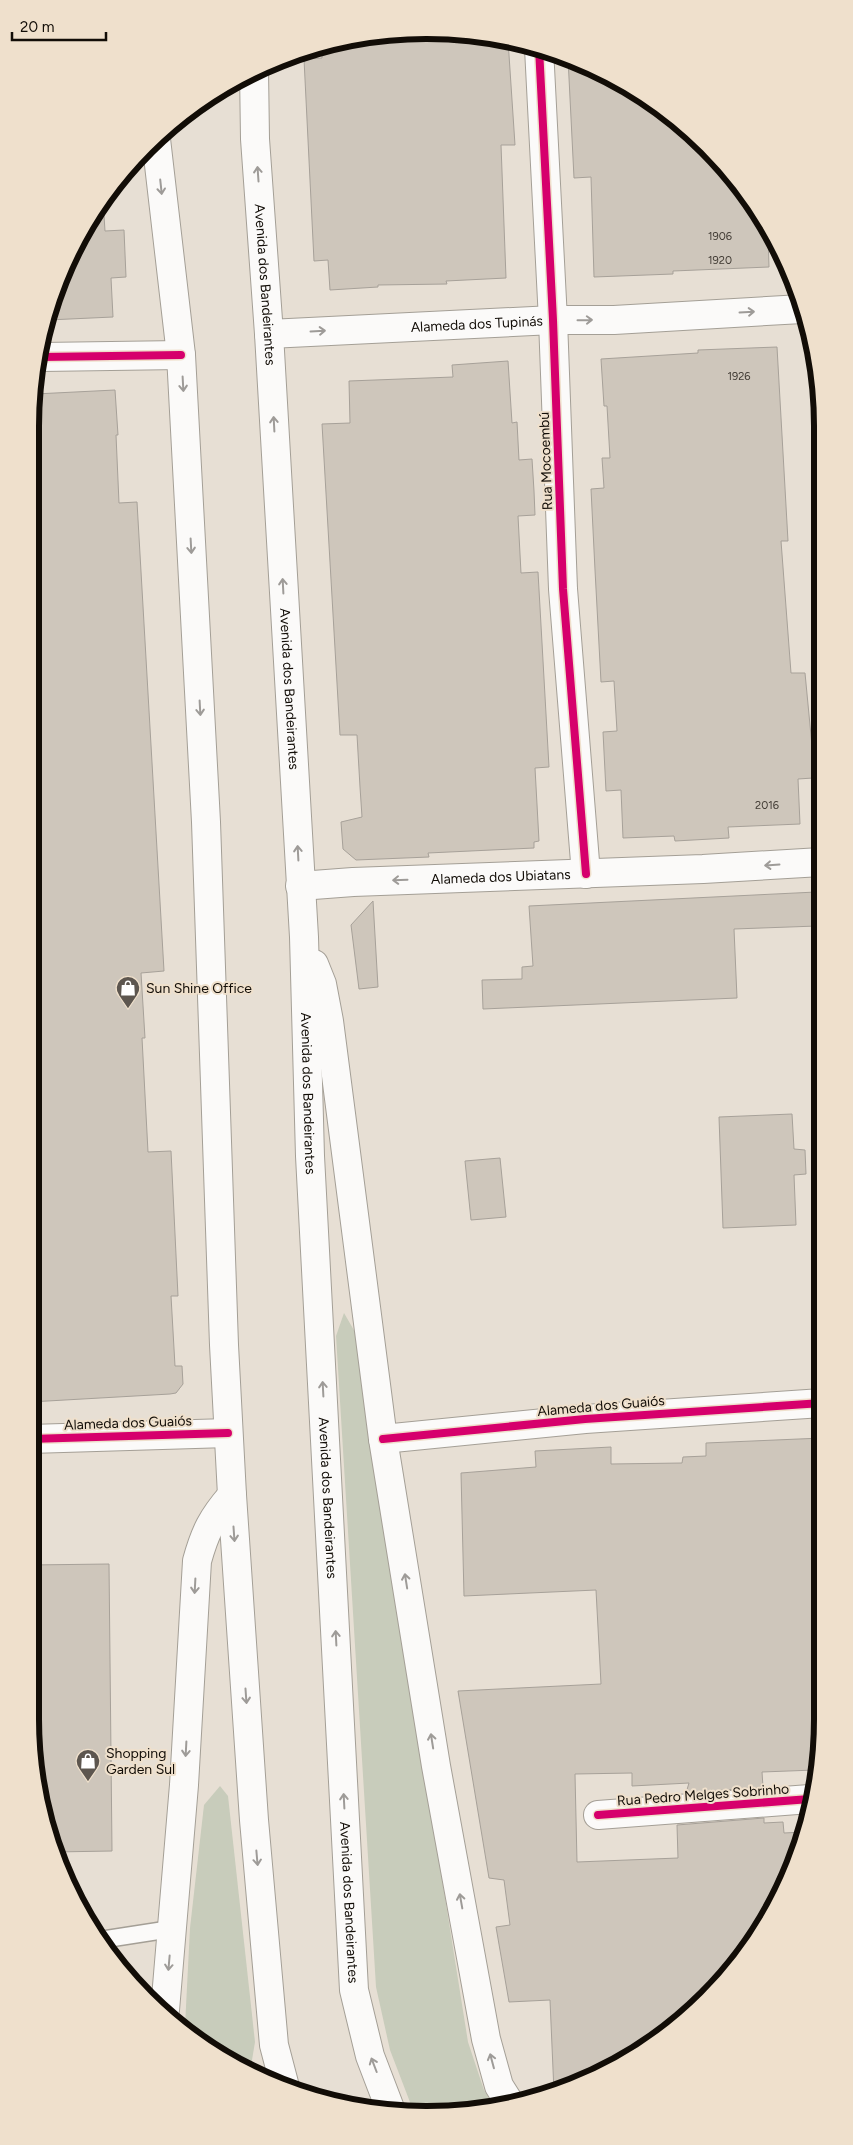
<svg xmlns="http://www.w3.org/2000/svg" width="853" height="2145" font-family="Figtree,sans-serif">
  <rect width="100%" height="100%" fill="#e7dfd4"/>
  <g fill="#c8ccbb">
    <polygon points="344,1313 355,1332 468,2042 484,2090 495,2108 413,2110 390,2050 376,1987 336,1336"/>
    <polygon points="220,1786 228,1796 255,2042 250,2072 229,2062 185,2026 190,1928 204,1805"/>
  </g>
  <g fill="#cec6bb" stroke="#a7a199">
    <polygon points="400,31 478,33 508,40 515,145 501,145 506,278 446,281 447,284 378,285 378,287 330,290 328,260 314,261 304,59 322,58 322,44 324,44"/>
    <polygon points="568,58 647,97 725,165 768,235 769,267 673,271 673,274 594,277 591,177 574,178"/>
    <polygon points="103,200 105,231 124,230 126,277 111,278 113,317 48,320 51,299 83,228"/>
    <polygon points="777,347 788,541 781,541 791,673 805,673 812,746 813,778 798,779 800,824 728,827 729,838 675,841 674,836 623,838 621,790 606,791 603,732 617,731 614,681 601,682 595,570 591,489 604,488 602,458 610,458 607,406 604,406 601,359 698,353 698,350"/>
    <polygon points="508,361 512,423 517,422 519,460 532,459 534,491 535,515 518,516 521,573 538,572 549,767 535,768 539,841 534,842 534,848 428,853 429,857 356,860 343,849 341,822 362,817 360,787 357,735 340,735 322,424 350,423 349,381 453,377 452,365"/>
    <polygon points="115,390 118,435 116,435 119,503 137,502 164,971 141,973 145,1038 142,1038 148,1152 171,1151 178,1296 171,1296 175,1366 182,1366 183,1384 176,1393 170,1394 30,1402 30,426 35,394"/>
    <polygon points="816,892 817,926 734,929 737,998 483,1009 482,980 522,979 522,967 533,966 529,906"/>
    <polygon points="373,901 378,987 359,989 351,925"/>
    <polygon points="792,1114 794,1149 805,1150 806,1174 794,1175 796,1225 723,1228 719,1117"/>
    <polygon points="500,1158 506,1217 471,1220 465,1161"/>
    <polygon points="822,1438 823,1718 815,1770 762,1772 763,1787 686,1793 689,1783 632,1786 632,1773 575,1774 577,1862 678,1858 677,1825 764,1818 764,1823 783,1822 784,1833 804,1832 802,1846 741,1960 647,2048 578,2085 554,2092 550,2000 509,2002 496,1927 510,1925 504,1880 489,1878 458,1691 601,1684 596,1590 464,1596 461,1473 536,1467 535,1451 611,1447 611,1464 682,1463 683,1457 706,1456 706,1443"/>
    <polygon points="109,1564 112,1851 54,1852 30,1718 30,1565"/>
  </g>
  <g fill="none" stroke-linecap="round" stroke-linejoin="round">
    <g stroke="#a49f96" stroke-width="19">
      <polyline id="service" points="100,1940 171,1929"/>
    </g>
    <g stroke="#a49f96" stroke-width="30">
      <g id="minor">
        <polyline points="539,48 553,320 563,589 586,874"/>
        <path id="s1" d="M269,334L553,320H614L802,309"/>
        <polyline points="41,357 181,355"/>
        <path id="s2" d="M300,886L353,882L703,869L821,862"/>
        <polyline points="30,1439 228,1433"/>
        <polyline points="383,1439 585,1419 822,1403"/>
        <polyline points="598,1815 810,1799"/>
      </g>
    </g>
    <g stroke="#a49f96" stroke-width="30">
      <g id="trunk">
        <path id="s3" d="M254,70L255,139L269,334L304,937L310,1156L354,1990L370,2056L391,2111"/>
        <polyline points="156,139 181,355 206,822 224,1345 232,1495 254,1820 274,2045 285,2087"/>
        <polyline points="314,964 322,984 329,1021 383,1439 436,1766 486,2039 499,2086 511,2105"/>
        <path d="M165,2010L184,1785L197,1561C205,1532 212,1518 232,1495"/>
      </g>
    </g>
    <use href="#service" stroke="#fbfaf9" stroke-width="16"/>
    <use href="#minor" stroke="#fbfaf9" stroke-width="28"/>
    <use href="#trunk" stroke="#fbfaf9" stroke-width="28"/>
    <g stroke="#efe0cc" stroke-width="11">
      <g id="cycleway">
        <polyline points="539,48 553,320 563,589 586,874"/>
        <polyline points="41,357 181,355"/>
        <polyline points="30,1439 228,1433"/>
        <polyline points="383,1439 585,1419 822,1403"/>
        <polyline points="598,1815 810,1799"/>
      </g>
    </g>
    <use href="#cycleway" stroke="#d6006c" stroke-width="8"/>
  </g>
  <defs><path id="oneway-shaft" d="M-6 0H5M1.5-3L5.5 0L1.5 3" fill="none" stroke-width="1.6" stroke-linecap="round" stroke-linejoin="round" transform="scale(1.25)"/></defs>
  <g stroke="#9e9b98">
    <use href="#oneway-shaft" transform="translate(258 174) rotate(-94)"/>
    <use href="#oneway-shaft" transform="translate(161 187) rotate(84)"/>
    <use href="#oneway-shaft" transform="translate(747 312) rotate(-3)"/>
    <use href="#oneway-shaft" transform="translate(585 320) rotate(-1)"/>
    <use href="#oneway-shaft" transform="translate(318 331) rotate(-3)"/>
    <use href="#oneway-shaft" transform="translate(183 384) rotate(87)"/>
    <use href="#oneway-shaft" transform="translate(274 424) rotate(-93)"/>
    <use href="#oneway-shaft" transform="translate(191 546) rotate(87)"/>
    <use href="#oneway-shaft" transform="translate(283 586) rotate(-93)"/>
    <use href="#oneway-shaft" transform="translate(200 708) rotate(87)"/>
    <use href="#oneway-shaft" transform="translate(298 853) rotate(-93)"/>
    <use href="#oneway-shaft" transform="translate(772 865) rotate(176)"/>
    <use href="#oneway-shaft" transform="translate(400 880) rotate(178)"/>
    <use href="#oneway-shaft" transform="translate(323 1389) rotate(-93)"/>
    <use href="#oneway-shaft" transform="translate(234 1534) rotate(86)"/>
    <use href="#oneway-shaft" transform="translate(406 1581) rotate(-99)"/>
    <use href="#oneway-shaft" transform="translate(195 1586) rotate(93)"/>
    <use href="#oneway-shaft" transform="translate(336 1638) rotate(-93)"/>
    <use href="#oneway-shaft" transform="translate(246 1696) rotate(86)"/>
    <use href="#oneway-shaft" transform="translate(432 1741) rotate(-99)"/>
    <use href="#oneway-shaft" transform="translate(186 1749) rotate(93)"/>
    <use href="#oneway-shaft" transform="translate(344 1801) rotate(-93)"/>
    <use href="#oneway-shaft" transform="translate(257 1858) rotate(85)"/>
    <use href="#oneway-shaft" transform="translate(461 1901) rotate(-100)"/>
    <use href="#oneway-shaft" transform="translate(169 1963) rotate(95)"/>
    <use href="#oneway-shaft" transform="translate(492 2061) rotate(-105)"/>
    <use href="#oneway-shaft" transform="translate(374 2065) rotate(-111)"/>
  </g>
  <defs>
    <g id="shop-pin" transform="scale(1.25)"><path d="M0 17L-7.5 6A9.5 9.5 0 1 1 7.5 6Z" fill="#5d564f" stroke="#efe0cc"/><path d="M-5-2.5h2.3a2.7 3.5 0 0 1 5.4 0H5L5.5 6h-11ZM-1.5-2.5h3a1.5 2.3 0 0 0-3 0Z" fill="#fff"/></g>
  </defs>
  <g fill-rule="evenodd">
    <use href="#shop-pin" x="128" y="988"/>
    <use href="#shop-pin" x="88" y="1761"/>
  </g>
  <g text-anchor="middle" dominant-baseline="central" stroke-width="4" stroke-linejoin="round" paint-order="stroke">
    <g font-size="11" fill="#413b34">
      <text x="720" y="236">1906</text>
      <text x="720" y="260">1920</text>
      <text x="739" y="376">1926</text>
      <text x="767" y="805">2016</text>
    </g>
    <g font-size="14" fill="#120d07" stroke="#efe0cc">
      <text stroke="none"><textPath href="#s3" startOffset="215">Avenida dos Bandeirantes</textPath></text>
      <text stroke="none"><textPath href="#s1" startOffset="208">Alameda dos Tupinás</textPath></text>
      <text transform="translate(546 461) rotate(-92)">Rua Mocoembú</text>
      <text stroke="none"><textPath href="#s3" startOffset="620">Avenida dos Bandeirantes</textPath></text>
      <text stroke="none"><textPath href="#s2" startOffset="201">Alameda dos Ubiatans</textPath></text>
      <text stroke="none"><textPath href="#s3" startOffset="1025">Avenida dos Bandeirantes</textPath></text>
      <text transform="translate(601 1406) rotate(-5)">Alameda dos Guaiós</text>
      <text transform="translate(128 1423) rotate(-2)">Alameda dos Guaiós</text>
      <text stroke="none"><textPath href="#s3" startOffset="1430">Avenida dos Bandeirantes</textPath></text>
      <text transform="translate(703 1795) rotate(-4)">Rua Pedro Melges Sobrinho</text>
      <text stroke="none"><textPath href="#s3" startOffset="1835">Avenida dos Bandeirantes</textPath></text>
    </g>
    <g font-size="14" fill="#120d07" stroke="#efe0cc" text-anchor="start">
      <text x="146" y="988">Sun Shine Office</text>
      <text x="106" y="1753">Shopping<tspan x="106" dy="16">Garden Sul</tspan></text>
    </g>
  </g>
  <path d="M0 0H853V2145H0ZM426 39H427A387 387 0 0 1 814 426V1719A387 387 0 0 1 427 2106H426A387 387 0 0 1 39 1719V426A387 387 0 0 1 426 39Z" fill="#efe0cc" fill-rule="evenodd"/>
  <path fill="none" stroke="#120d07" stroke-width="6" d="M426 39H427A387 387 0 0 1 814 426V1719A387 387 0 0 1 427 2106H426A387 387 0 0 1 39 1719V426A387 387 0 0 1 426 39Z"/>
  <path d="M12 32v8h94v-8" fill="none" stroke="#120d07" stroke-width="2.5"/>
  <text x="20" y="32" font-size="15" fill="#120d07" stroke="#efe0cc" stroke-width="4" paint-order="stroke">20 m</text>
</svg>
